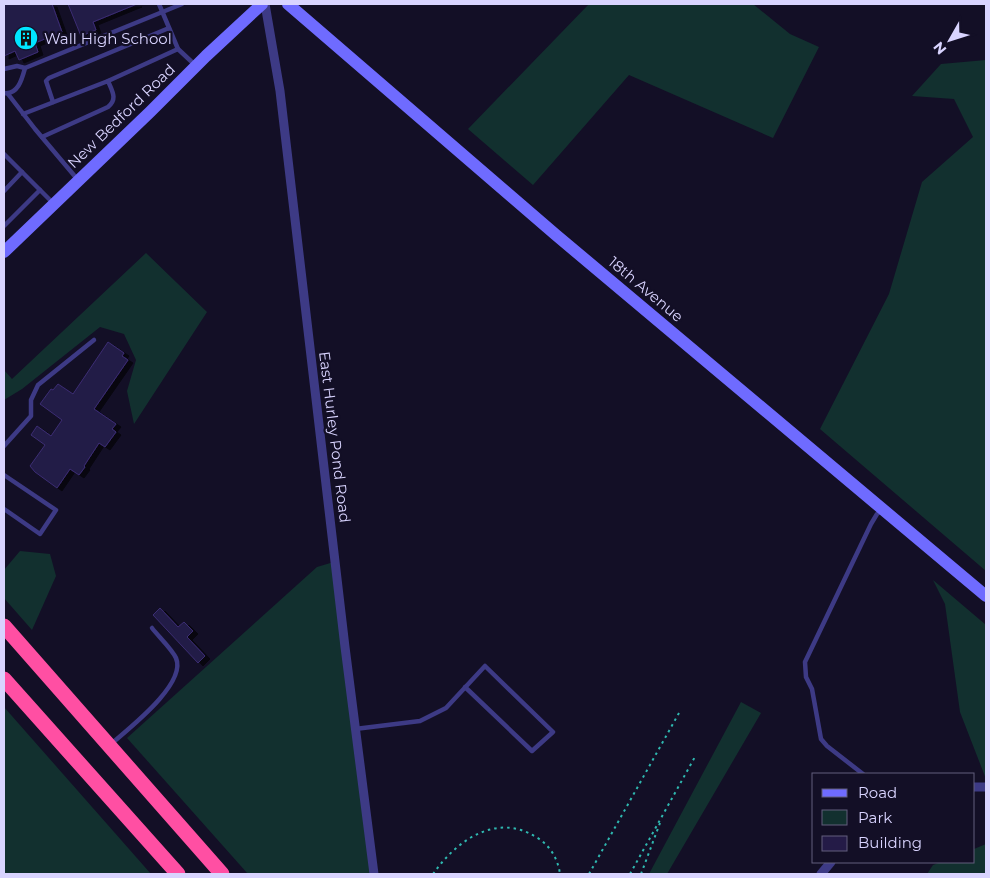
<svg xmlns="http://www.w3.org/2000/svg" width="990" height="878" font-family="Montserrat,sans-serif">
  <defs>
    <filter id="shadow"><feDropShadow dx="5" dy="3" stdDeviation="0" flood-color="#0009"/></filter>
  </defs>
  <rect width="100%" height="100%" fill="#130f26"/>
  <g fill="#12302f">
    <polygon points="589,4 753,4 790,34 819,47 773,138 629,75 533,185 468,129"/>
    <polygon points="986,60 986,571 820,429 889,294 922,182 973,137 954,99 912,96 941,64"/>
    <polygon points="146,253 207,312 134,424 127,391 136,360 124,334 100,327 22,389 4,400 4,370 12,379"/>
    <polygon points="20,551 50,554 56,576 32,630 4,598 4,570"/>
    <polygon points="337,561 375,874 248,874 127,738 317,567"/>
    <polygon points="933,580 986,625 986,779 960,712 945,604"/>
    <polygon points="741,702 761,713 667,874 649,874"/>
    <polygon points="4,707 151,874 4,874"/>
    <polygon points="986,844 986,874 927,874 933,865 941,862 974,862 974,849"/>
  </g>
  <g fill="#241b47" stroke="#3b2d73" filter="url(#shadow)">
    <polygon points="4,4 52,4 62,32 35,43 38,52 19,60 15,51 4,56"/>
    <polygon points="68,4 137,4 93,22 96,30 81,36"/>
    <polygon points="108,342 124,353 122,356 128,360 94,409 116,424 112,429 116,432 105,447 99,443 84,466 85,467 79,475 70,469 57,488 35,472 30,466 45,445 31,435 37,426 51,436 62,420 40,404 51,389 53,390 58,384 73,394"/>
    <polygon points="160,608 178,627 184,622 193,631 187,637 205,656 198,663 153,615"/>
  </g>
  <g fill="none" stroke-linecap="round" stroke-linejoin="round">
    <g stroke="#2fb8b0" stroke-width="2" stroke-dasharray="2.5 4" stroke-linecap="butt">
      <path d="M433,874C456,841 496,812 536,837C550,845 558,859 560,874"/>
      <polyline points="589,874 679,713"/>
      <polyline points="630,874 696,755"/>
      <polyline points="641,874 660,823"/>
    </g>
    <g stroke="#3d3a85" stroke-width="4.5">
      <polyline points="159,4 178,49 194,64"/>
      <polyline points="4,69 17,66 25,68 182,4"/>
      <polyline points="108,81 178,49"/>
      <path d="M4,93C18,95 22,79 25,68"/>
      <polyline points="8,94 35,129 78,180"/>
      <polyline points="53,102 46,81 49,78 169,28"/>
      <path d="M23,114L108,81C112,91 118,99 108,107L42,137"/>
      <polyline points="4,154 53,203"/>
      <polyline points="4,191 22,172"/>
      <polyline points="4,226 40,190"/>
      <polyline points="4,446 31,416 31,400 38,385 94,340"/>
      <polyline points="4,475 56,510 40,534 4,509"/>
      <polyline points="355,729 420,721 446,708 485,666 553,732 532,751 465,687"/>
      <path d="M111,744C128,729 187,684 176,658C172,649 158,636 152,628"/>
      <polyline points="863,774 827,746 821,739 812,689 806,677 805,662 871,524 877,514 883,510"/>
    </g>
    <g stroke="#3d3a85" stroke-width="9">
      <polyline points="265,4 280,91 345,647 374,874"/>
      <polyline points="974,787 986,787"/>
      <polyline points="821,874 831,862"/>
    </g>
    <g stroke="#6f6bff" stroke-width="12">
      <polyline points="288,4 556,235 986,596"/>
      <polyline points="4,252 150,112 206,56 262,4"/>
    </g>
    <g stroke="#ff4fa3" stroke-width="15">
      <polyline points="4,626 222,874"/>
      <polyline points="4,679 178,874"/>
    </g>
  </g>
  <defs>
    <g id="building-disc" transform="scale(1.25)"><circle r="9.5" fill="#00e5ff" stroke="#130f26"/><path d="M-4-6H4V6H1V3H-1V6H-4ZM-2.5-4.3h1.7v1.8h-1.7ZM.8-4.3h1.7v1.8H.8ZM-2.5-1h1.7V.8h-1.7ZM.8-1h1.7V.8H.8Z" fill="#111"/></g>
  </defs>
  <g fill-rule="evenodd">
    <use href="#building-disc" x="26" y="38"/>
  </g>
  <g text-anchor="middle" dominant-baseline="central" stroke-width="4.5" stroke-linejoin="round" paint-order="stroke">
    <g font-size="15" fill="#d9d4ff" stroke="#130f26" text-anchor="start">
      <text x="44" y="38">Wall High School</text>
    </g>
    <g font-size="15" fill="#d9d4ff" stroke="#130f26">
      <text transform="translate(121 116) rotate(-44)">New Bedford Road</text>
      <text transform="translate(646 289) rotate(40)">18th Avenue</text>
      <text transform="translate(335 437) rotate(83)">East Hurley Pond Road</text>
    </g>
  </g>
  <rect width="990" height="878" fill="none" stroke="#d9d4ff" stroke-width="10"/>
  <rect x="812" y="773" width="162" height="90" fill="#130f26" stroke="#625e7d"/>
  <rect x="822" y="789" width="25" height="8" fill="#6f6bff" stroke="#625e7d"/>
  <text x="858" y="798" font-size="15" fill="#d9d4ff">Road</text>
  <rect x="822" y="810" width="25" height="15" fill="#12302f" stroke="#625e7d"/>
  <text x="858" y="823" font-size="15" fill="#d9d4ff">Park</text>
  <rect x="822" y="836" width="25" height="15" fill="#241b47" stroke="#625e7d"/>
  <text x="858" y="848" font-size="15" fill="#d9d4ff">Building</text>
  <g transform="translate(950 40) rotate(231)" stroke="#130f26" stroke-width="4" paint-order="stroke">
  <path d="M0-4L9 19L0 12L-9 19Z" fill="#d9d4ff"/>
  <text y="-8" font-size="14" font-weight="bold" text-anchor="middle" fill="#d9d4ff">N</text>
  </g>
</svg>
